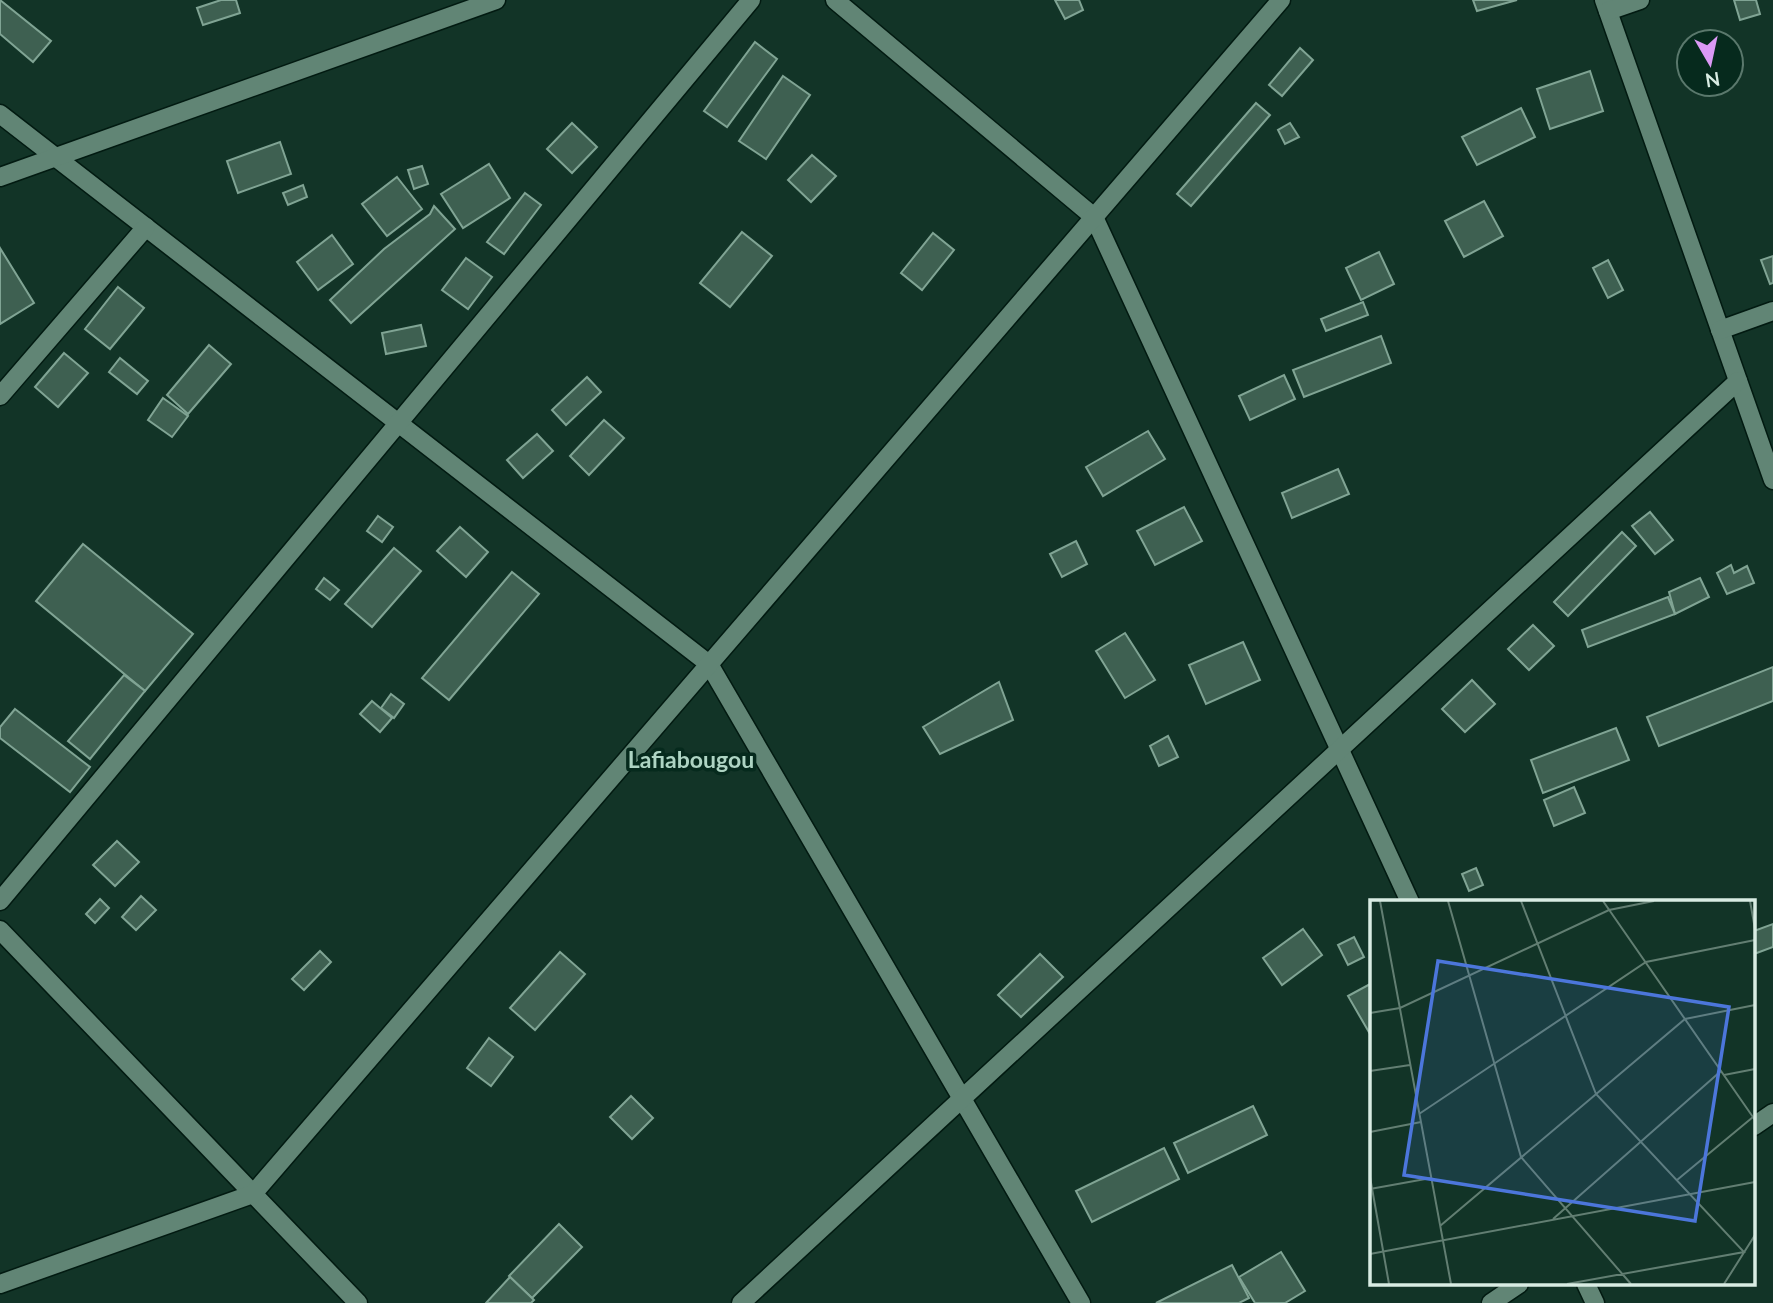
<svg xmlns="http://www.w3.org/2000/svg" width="1773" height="1303" font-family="Lato,sans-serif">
  <rect width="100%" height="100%" fill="#123427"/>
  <g fill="#3e6051" stroke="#80a494" stroke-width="2">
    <polygon points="0,0 51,41 33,62 0,34"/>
    <polygon points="221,0 236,0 240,13 203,25 197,8"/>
    <polygon points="1055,0 1079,0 1083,10 1065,19"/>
    <polygon points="1473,0 1517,0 1477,11"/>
    <polygon points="1734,0 1756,0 1760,14 1740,20"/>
    <polygon points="755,42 777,59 727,127 704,111"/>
    <polygon points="1300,48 1313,60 1282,96 1269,85"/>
    <polygon points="1590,71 1603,111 1550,129 1537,89"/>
    <polygon points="783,76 810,95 766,159 739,141"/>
    <polygon points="1256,103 1270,115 1191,206 1177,194"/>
    <polygon points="1521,108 1535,137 1477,165 1462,137"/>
    <polygon points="572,123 597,147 572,173 547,149"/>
    <polygon points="1290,123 1299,137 1285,144 1278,130"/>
    <polygon points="280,142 291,174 238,193 227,161"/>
    <polygon points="812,155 836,176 811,202 788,180"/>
    <polygon points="489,164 510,198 463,228 441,194"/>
    <polygon points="422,166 428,184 414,189 408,170"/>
    <polygon points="397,177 422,209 387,236 362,204"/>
    <polygon points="303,185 307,197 288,205 283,193"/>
    <polygon points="525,193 541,205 504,254 487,242"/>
    <polygon points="1484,201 1503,236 1464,257 1445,221"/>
    <polygon points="434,206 455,229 351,323 330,300 384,249 430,214"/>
    <polygon points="742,232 772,256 730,307 700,283"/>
    <polygon points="933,233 954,250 922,290 901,273"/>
    <polygon points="332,235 353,264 318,290 297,262"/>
    <polygon points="0,248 34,303 0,324"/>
    <polygon points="1379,252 1394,284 1361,300 1346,268"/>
    <polygon points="1773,256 1773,283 1770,284 1761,260"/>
    <polygon points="466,258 492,277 468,309 442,290"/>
    <polygon points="1608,260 1623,290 1608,298 1593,268"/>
    <polygon points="118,287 144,308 110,349 85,329"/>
    <polygon points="1363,302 1368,315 1326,331 1321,319"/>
    <polygon points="421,325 426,346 386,354 382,333"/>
    <polygon points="1381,336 1391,363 1304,397 1293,370"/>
    <polygon points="209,345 231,364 188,414 167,395"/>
    <polygon points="64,353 88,373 58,407 35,387"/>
    <polygon points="120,358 148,381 137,394 109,372"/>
    <polygon points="1284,375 1295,399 1250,420 1239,396"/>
    <polygon points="587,377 601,392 566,425 552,410"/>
    <polygon points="163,398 188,416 172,437 148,420"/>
    <polygon points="604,420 624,438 589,475 570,456"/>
    <polygon points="1148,431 1165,459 1103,496 1086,467"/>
    <polygon points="537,434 553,451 523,478 507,460"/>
    <polygon points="1338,469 1349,494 1292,518 1282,493"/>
    <polygon points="1184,507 1202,541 1155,565 1137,531"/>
    <polygon points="1650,512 1673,540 1655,554 1632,526"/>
    <polygon points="378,516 393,527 382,542 367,531"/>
    <polygon points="460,527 488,552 466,577 437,551"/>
    <polygon points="1622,532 1636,546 1568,616 1554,602"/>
    <polygon points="1076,541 1087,564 1062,577 1050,554"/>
    <polygon points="83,544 193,634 145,691 36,601"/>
    <polygon points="394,548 421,571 372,627 345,604"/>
    <polygon points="1731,565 1734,573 1747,566 1754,583 1727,594 1717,573"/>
    <polygon points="512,572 539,594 449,700 422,678"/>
    <polygon points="324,578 339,590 330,600 316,589"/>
    <polygon points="1700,578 1709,597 1675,614 1669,592"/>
    <polygon points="1668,597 1675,614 1588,647 1582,630"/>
    <polygon points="1533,625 1554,646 1529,670 1508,649"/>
    <polygon points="1125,633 1155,680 1125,698 1096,651"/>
    <polygon points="1243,642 1260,680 1206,704 1189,665"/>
    <polygon points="1773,667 1773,701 1659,746 1647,717"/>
    <polygon points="124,675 145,691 90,759 68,741"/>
    <polygon points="1472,680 1495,704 1465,732 1442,709"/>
    <polygon points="999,682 1013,720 940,754 923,727"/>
    <polygon points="391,694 404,704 394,718 381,708"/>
    <polygon points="372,701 392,718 380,732 360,714"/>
    <polygon points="15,709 90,767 70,792 0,738 0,727"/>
    <polygon points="1616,728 1629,760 1543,793 1531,760"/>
    <polygon points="1168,736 1178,757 1159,766 1150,746"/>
    <polygon points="1574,787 1585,813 1554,826 1544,800"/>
    <polygon points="117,841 139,862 115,886 93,865"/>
    <polygon points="1476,868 1483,885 1469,891 1462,874"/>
    <polygon points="141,896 156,910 136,930 122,917"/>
    <polygon points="100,899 109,908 95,923 86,914"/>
    <polygon points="1773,924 1773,947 1754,954 1754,931"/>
    <polygon points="1303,929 1322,955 1282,985 1263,958"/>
    <polygon points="1354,937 1364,957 1348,965 1338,945"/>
    <polygon points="320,951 331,962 304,990 292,979"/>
    <polygon points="560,952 585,974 535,1030 510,1008"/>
    <polygon points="1040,954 1063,977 1021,1017 998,995"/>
    <polygon points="1372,983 1372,1033 1370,1034 1348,996"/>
    <polygon points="489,1038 513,1057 491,1086 467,1068"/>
    <polygon points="631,1096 653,1118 632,1139 610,1117"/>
    <polygon points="1253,1106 1267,1135 1188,1173 1174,1143"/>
    <polygon points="1164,1148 1179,1179 1092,1222 1076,1191"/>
    <polygon points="559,1224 582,1247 532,1298 509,1276"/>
    <polygon points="1281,1252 1305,1291 1285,1303 1255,1303 1239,1277"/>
    <polygon points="1232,1265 1249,1298 1239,1303 1156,1303"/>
    <polygon points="510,1277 534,1300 531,1303 486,1303"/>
  </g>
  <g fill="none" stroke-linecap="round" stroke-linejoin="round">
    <g stroke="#021a11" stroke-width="21">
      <g id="street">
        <polyline points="835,0 1094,217 1410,902"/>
        <polyline points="1604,0 1773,480"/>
        <polyline points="1608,11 1640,0"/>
        <polyline points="0,114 709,664 1081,1303"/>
        <polyline points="0,177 496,0"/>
        <polyline points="1720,330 1773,311"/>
        <polyline points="0,396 146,227"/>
        <polyline points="0,901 751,0"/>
        <polyline points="0,930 358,1303"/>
        <polyline points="1754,1126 1773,1113"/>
        <polyline points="0,1284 253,1194 1281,0"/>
        <polyline points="1586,1284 1595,1303"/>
        <polyline points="741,1303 1738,381"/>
        <polyline points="1491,1303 1519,1284"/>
      </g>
    </g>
    <use href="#street" stroke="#618575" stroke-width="18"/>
  </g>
  <g text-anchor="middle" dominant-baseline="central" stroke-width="7" stroke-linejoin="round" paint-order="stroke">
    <g font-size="23" font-weight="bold" fill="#aed4c3" stroke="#062a1d">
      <text x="691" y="759">Lafiabougou</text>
    </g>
  </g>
  <g transform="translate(1370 900)">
    <rect width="385" height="385" fill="#123427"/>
    <path fill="none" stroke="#627e72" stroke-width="2" d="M10,1L81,384M78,1L151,257L261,384M151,1L226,194L374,352L197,384M233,1L385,220M380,1L385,29M0,113L30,108L239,10L284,1M0,171L40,165M354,175L385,169M49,214L276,62L385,40M0,232L51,222M0,277L19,384M307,280L383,217M0,289L61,278M183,319L351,171M70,326L315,119L385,105M0,354L385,282M354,384L385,335"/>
    <path fill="#4c76db" fill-opacity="0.15" stroke="#4c76db" stroke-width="3.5" d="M68,61L359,107L325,321L34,275Z"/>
    <rect width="385" height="385" fill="none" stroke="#d9ece3" stroke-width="3.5"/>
  </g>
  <g transform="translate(1710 63) rotate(171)"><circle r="33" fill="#062a1d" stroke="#5a786c" stroke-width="2"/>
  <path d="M0-5L12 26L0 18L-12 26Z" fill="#db99f5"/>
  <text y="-10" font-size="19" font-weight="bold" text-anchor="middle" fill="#d9ece3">N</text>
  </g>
</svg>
